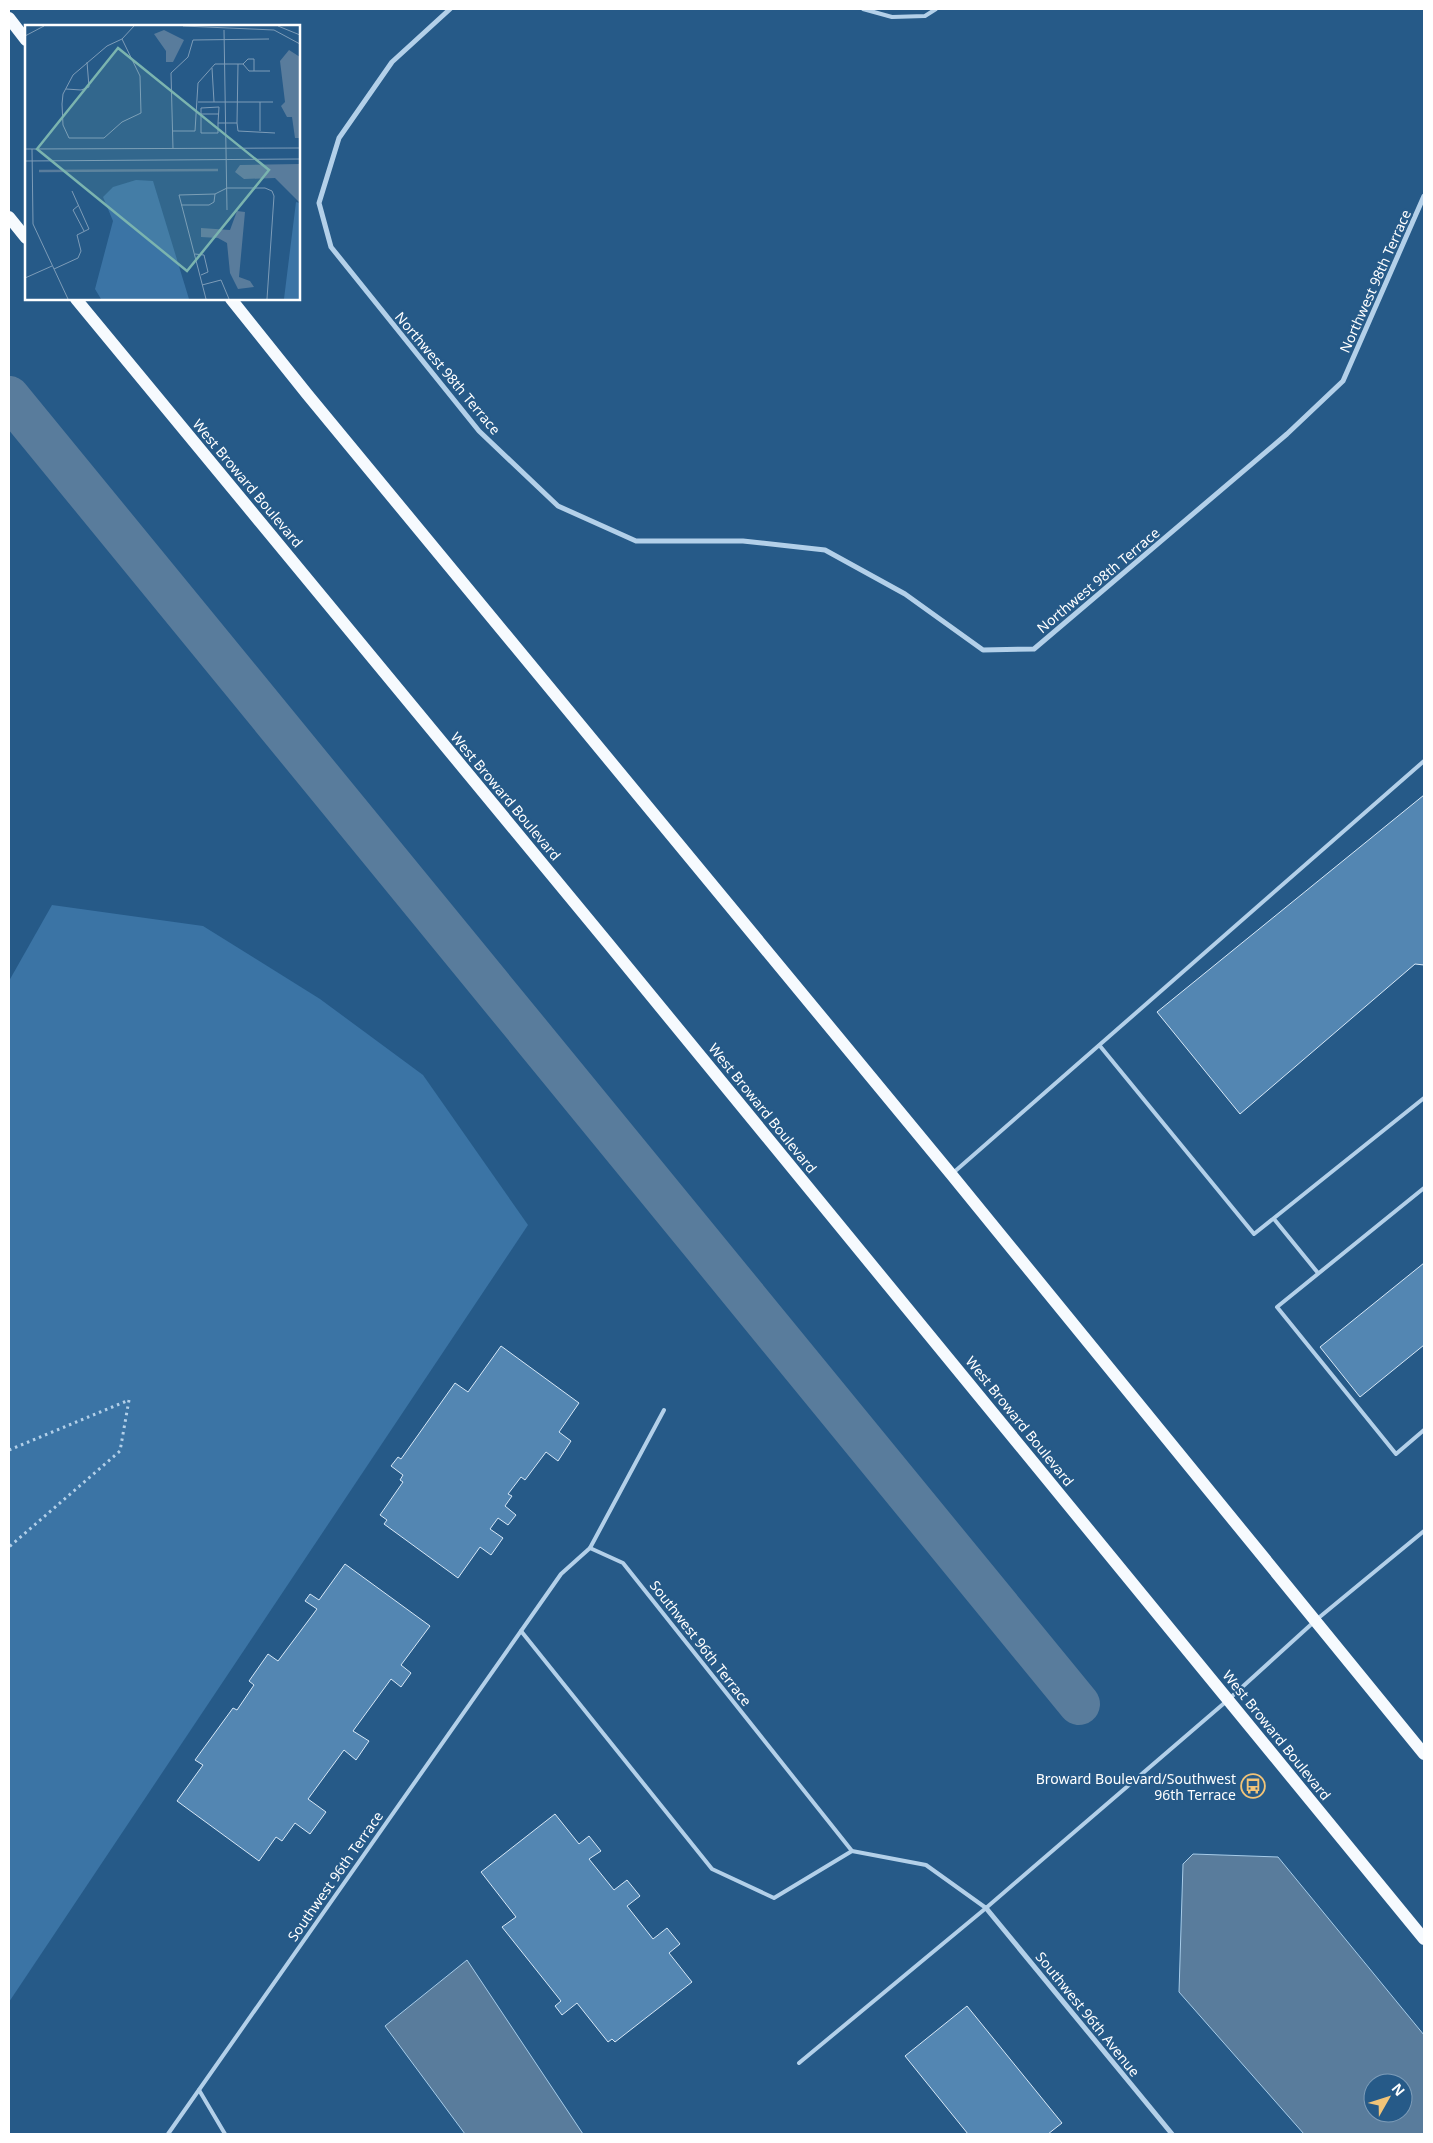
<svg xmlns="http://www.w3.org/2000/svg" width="1433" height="2143" font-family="'Noto Sans',sans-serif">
  <rect width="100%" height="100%" fill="#265a88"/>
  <polygon fill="#3b74a5" points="52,905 203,926 320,999 423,1075 528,1225 9,2002 9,981"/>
  <g fill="#597c9c" stroke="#a7cce9" fill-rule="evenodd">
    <path d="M1193,1854L1278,1857L1424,2035V2134H1304L1179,1992L1183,1864ZM1373,2083H1403V2113H1373Z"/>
    <polygon points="467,1960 583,2134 465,2134 385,2026"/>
  </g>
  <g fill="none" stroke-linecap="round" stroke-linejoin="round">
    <polyline stroke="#597c9c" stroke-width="42" points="9,397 1079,1704"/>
  </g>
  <g fill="#5386b2" stroke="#d7e8f7">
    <polygon points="1424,795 1424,965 1415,964 1240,1114 1157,1012"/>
    <polygon points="1424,1263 1424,1345 1360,1397 1320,1347"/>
    <polygon points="501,1346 579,1403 559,1432 571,1441 558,1461 546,1452 525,1480 521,1477 508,1494 512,1496 505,1506 516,1515 508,1525 498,1518 490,1529 503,1538 491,1555 480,1547 458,1578 384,1524 387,1520 380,1515 403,1482 400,1480 403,1475 391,1466 398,1457 401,1459 455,1383 468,1392"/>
    <polygon points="345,1564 430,1626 401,1665 411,1673 401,1687 391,1679 353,1731 369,1741 356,1760 344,1750 308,1799 326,1812 310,1834 295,1823 282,1841 276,1837 259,1861 177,1801 203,1765 195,1760 233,1708 237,1710 254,1685 249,1681 268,1654 278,1661 317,1609 305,1601 310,1594 319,1600"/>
    <polygon points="555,1814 579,1844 589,1836 601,1851 589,1859 614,1890 627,1880 640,1896 627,1906 653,1939 667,1928 680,1944 669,1953 692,1982 615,2042 612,2039 608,2042 577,2003 562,2015 555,2006 561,2001 502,1927 516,1917 481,1872"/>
    <polygon points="967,2006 1062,2123 1048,2134 968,2134 905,2056"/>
  </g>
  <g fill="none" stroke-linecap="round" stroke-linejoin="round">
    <polyline stroke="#b3d0e9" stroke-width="3" stroke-dasharray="2.5 4" stroke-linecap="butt" points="9,1450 129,1400 120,1451 9,1547"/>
    <g stroke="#b3d0e9" stroke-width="4">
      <polyline points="863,9 892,17 925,16 936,9"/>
      <polyline points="1100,1046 1254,1234 1424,1098"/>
      <polyline points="953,1173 1424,761"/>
      <polyline points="1424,1188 1277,1307 1396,1454 1424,1430"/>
      <polyline points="1274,1219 1318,1273"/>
      <polyline points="590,1548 664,1410"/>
      <polyline points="521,1631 712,1869 774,1898 852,1851"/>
      <polyline points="799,2063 986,1908 1229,1699 1316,1620 1424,1531"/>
      <polyline points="199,2090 225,2134"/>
      <polyline points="168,2134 561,1574 590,1548 623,1563 852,1851 926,1865 986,1908"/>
    </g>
    <g stroke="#b3d0e9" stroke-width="5">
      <polyline points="450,9 392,62 339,138 319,203 331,247 479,431 558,506 636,541 743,541 825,550 905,594 983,650 1034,649 1287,434 1343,381 1424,196"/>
      <polyline points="986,1908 1172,2134"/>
    </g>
    <g stroke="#f6fafe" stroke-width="12">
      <polyline points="9,18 26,40"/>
      <polyline points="9,217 26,238"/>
      <polyline points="76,299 607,942 1424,1939"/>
      <polyline points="231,299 307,394 951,1174 1424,1754"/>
    </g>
  </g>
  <defs>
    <g id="bus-ring" transform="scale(1.25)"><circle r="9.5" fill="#265a88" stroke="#f2c478" stroke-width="1.5"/><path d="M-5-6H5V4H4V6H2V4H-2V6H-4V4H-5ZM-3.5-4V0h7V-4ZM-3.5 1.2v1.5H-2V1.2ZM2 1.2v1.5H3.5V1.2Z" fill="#f2c478"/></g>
  </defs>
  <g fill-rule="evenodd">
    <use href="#bus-ring" x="1253" y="1786"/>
  </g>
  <g text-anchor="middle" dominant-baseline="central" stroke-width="4.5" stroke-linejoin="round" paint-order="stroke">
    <g font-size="14" fill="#fff" stroke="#265a88">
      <text transform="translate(1375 281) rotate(-66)">Northwest 98th Terrace</text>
      <text transform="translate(448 373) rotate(50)">Northwest 98th Terrace</text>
      <text transform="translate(248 483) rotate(50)">West Broward Boulevard</text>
      <text transform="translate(1098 580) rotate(-40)">Northwest 98th Terrace</text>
      <text transform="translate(506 796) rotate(50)">West Broward Boulevard</text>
      <text transform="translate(763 1108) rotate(51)">West Broward Boulevard</text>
      <text transform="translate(1020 1421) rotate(51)">West Broward Boulevard</text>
      <text transform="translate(701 1643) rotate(52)">Southwest 96th Terrace</text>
      <text transform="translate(1277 1735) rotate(51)">West Broward Boulevard</text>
      <text transform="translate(335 1876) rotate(-55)">Southwest 96th Terrace</text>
      <text transform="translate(1088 2014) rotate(51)">Southwest 96th Avenue</text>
    </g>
    <g font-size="14" fill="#fff" stroke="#265a88" text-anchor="end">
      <text x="1236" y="1778">Broward Boulevard/Southwest<tspan x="1236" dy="16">96th Terrace</tspan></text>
    </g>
  </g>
  <g transform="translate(25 25)">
    <rect width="275" height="275" fill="#265a88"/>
    <path d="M111,155L128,156L164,274H76L70,264L88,196L78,172L88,162ZM271,177L275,178V274H259Z" fill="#3b74a5"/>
    <path d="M139,5L159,15L148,37H141V26L129,9ZM264,25L275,32V113H270L267,92H262L256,81L260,77L255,36ZM275,139V178L250,153L219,154L210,147L215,140ZM212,186L220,187L214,252L225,256L229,262L213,264L205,248L202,218L193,213L176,212V203L205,205Z" fill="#597c9c"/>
    <path fill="none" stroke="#597c9c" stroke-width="2.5" d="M14,146L193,145"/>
    <path fill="none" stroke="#7d9cb8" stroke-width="1" d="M158,1L249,5L275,19M253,1L275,10M199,5L202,185M0,11L19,1M97,14L115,51L116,88L97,97L79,113H44L38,100L37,79L38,69L48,50L82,21L97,14L109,1M218,39L223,34H229V46M187,43L189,77M41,64L56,65L64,62L62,37M173,77H235M176,89H194M193,98V108H176V83L194,82L193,98H212L213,106L250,108M212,98L213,39M148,106H170L173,58L190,39H218L224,46H245M235,106V77H248M0,124L275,123M7,124L8,199L43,274M148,124L146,48L163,32L168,15L244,14M0,136L275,134M54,180L48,185L59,206M156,180H184L189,177L190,169M170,229L179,230L183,247L176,250M29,244L53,233L56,226L52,210L64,204L47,166M0,253L27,241M177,260L196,255L204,274M181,274L154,170L190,169L202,163H240L247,166L249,171L242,274"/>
    <path fill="#7bb4af" fill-opacity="0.15" stroke="#7bb4af" stroke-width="2.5" d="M93,23L244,145L162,246L12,124Z"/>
    <rect width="275" height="275" fill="none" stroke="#fff" stroke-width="2.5"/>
  </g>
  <rect width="1433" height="2143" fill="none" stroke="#ffffff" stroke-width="20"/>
  <g transform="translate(1388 2098) rotate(51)"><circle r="24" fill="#265a88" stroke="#7d9cb8"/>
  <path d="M0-4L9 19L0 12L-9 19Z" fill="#f2c478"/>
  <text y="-8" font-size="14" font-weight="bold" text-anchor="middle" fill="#ffffff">N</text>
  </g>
</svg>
